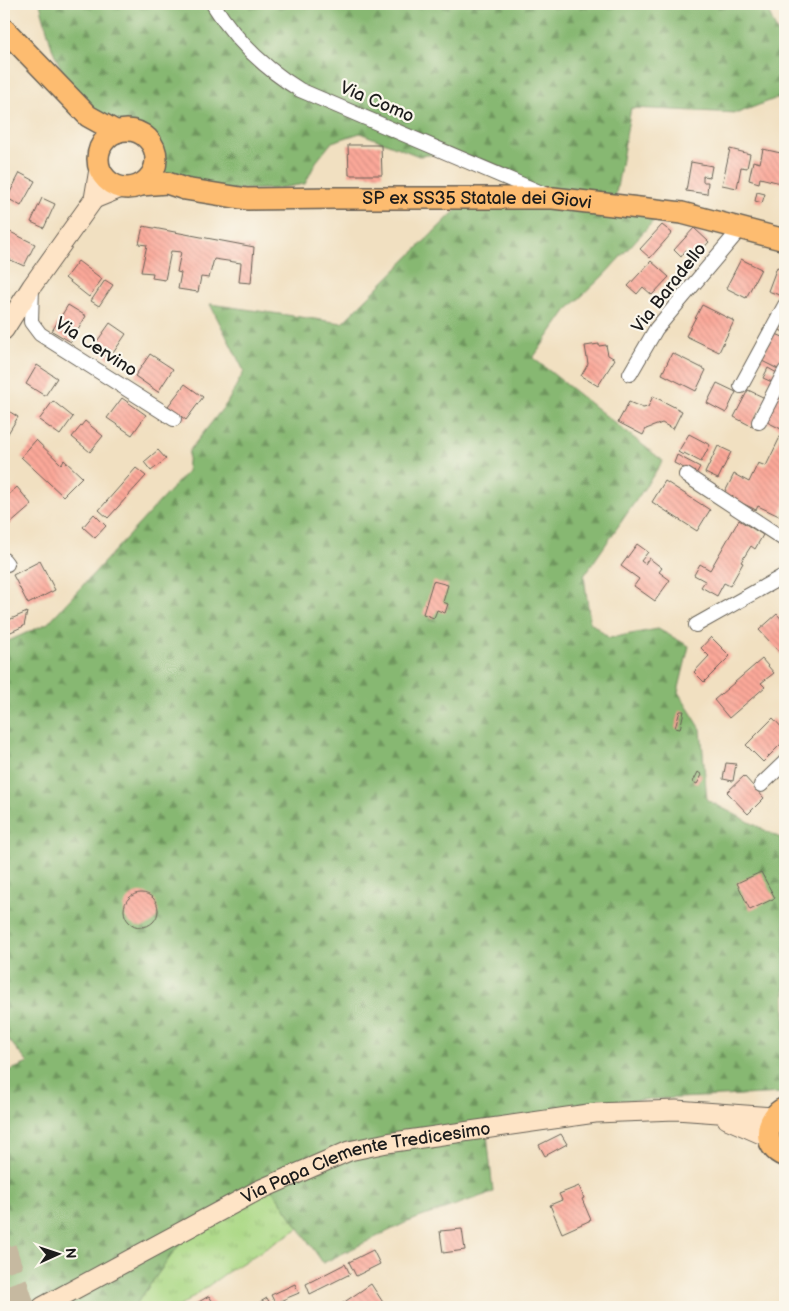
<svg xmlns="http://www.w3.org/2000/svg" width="789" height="1311" font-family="'Balsamiq Sans',sans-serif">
  <defs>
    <pattern id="grass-tufts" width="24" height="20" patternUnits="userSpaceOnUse" patternTransform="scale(1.25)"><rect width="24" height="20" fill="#aad884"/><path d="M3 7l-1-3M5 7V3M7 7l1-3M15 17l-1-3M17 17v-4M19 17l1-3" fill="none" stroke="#92b971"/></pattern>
    <pattern id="forest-firs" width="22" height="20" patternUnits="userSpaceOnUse" patternTransform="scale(1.25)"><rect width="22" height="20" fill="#87b872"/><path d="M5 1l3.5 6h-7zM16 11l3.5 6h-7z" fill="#6e955d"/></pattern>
    <pattern id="building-back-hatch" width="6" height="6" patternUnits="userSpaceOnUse" patternTransform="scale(1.25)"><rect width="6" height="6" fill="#fba899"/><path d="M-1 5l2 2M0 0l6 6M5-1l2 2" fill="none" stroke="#d79083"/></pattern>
  </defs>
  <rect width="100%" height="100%" fill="#fbf7ec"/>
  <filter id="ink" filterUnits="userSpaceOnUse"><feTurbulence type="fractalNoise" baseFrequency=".02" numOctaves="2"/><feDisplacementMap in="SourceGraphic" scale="10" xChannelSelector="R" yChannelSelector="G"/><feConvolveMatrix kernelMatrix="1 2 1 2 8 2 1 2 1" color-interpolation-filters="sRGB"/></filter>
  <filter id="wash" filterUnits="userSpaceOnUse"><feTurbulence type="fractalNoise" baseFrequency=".0096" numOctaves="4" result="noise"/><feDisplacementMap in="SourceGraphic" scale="20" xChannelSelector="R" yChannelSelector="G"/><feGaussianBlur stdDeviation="1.12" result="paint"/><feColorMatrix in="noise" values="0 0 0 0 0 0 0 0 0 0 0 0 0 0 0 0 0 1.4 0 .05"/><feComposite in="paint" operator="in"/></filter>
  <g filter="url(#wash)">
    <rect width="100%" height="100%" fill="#f1e0c1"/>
    <polygon fill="url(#grass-tufts)" stroke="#637a50" points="270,1186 299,1228 226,1273 179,1307 134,1307 186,1235"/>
    <polygon fill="url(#forest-firs)" stroke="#526a47" points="40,4 765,4 785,50 785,95 738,113 631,108 615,199 658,216 604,275 566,311 533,358 663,461 584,576 590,622 609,638 658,629 689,646 678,692 701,729 707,800 782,839 785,836 785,1093 615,1101 486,1124 493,1192 407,1222 323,1263 270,1186 186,1235 134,1307 4,1307 4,1073 28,1063 4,1034 4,643 48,623 187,472 189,451 227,403 244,371 210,304 342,323 468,198 538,198 446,153 419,156 360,133 332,142 316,162 305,184 274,189 224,190 164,173 161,157 153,136 139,125 117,126 89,106 68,85 52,48"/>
    <g id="blocks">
      <g fill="url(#building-back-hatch)">
        <polygon points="348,145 381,145 382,175 349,175"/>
        <polygon points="730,149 750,154 747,168 741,167 737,188 722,185"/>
        <polygon points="763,149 785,154 785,184 760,178 759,183 749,180 753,161 760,163"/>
        <polygon points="691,162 712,166 710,177 703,176 703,182 708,182 707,194 686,191"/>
        <polygon points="20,173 35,181 21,206 7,198"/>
        <polygon points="757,192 765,194 762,203 755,201"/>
        <polygon points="42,198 55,204 44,228 31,222"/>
        <polygon points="662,225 672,233 650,258 640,249"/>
        <polygon points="143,226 254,247 251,283 239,282 241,263 214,259 209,278 201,277 198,292 178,289 181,273 177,272 181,252 171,251 165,280 152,278 153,273 141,272 147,245 139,244"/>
        <polygon points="694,228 709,242 695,257 686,250 681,257 674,250"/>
        <polygon points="6,230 35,244 24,266 4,257 4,235"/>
        <polygon points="741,259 761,269 746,298 726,288"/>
        <polygon points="78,261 102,279 89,297 65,278"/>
        <polygon points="651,261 669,277 652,295 643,287 637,294 628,286"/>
        <polygon points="777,267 785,270 785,297 768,291"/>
        <polygon points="105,280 113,285 99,306 91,301"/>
        <polygon points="68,305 86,316 71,342 52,331"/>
        <polygon points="702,305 734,321 719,352 686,336"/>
        <polygon points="785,315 785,333 778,329"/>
        <polygon points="110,323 126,334 109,359 93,347"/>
        <polygon points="774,333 785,338 785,360 780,370 760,360"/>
        <polygon points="599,344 599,346 606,345 608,355 615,359 598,386 581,376 588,364 585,346"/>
        <polygon points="672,353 706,370 696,391 662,374"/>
        <polygon points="150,354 173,369 158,392 135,376"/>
        <polygon points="37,365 57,378 45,396 26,384"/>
        <polygon points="768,368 777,373 772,382 763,378"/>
        <polygon points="785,379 785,431 765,421"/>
        <polygon points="717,383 736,392 726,413 707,403"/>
        <polygon points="185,384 203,397 186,420 168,406"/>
        <polygon points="748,390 765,398 751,426 734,417"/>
        <polygon points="653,396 682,411 673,429 662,423 646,429 643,435 618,422 629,402 643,408 648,407"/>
        <polygon points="122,398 146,415 132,435 107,418"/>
        <polygon points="53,401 73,417 60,435 39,420"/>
        <polygon points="4,408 18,417 4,440"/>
        <polygon points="85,421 103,436 90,452 72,437"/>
        <polygon points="689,434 710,445 701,462 684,453 683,455 678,452"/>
        <polygon points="781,435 785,437 785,504 779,516 758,506 756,510 724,494 734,474 749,482 758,463 766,466"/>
        <polygon points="36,440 61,464 64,460 82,477 63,496 21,457"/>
        <polygon points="718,446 731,452 718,479 705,473"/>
        <polygon points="158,450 166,459 151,471 144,462"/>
        <polygon points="677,455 700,467 696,474 674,463"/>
        <polygon points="136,468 146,476 108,518 99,510"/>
        <polygon points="665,481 710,510 697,531 652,502"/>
        <polygon points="17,487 32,505 9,525 4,519 4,499"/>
        <polygon points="94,514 106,526 95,538 83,527"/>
        <polygon points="739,520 763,535 755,549 751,546 741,562 743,563 730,586 724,583 717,596 701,587 705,581 694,575 700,564 710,570"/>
        <polygon points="637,544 648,552 641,561 645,564 649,558 662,568 659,572 670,580 655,601 634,586 639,579 621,566"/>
        <polygon points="40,561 55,590 28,604 13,575"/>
        <polygon points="433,581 448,585 443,602 448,604 445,613 437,610 434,618 423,614"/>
        <polygon points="27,612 24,626 4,635 4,622"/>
        <polygon points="777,614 785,623 785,658 759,630"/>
        <polygon points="711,637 730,656 704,682 694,672 709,656 701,648"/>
        <polygon points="762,659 774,673 761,683 765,687 729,718 714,700"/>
        <polygon points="680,711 684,711 680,729 675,728"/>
        <polygon points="773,718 785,731 785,740 763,762 746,745"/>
        <polygon points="726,763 736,764 733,781 723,779"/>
        <polygon points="698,772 702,775 697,784 693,782"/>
        <polygon points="744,776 764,798 748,814 727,792"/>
        <polygon points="761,872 775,898 750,910 737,883"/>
        <circle cx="141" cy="910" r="17"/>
        <polygon points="561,1134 567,1144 545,1156 539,1145"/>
        <polygon points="579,1186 584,1198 582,1199 591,1220 562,1233 550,1205 562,1200 559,1194"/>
        <polygon points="462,1229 465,1250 443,1253 440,1231"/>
        <polygon points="373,1250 380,1264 356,1276 349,1262"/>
        <polygon points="345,1264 350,1274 310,1294 306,1284"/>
        <polygon points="295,1284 299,1293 275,1303 271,1295"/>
        <polygon points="371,1284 386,1307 337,1307"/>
        <polygon points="209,1296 216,1307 190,1307"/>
        <polygon points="267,1298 272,1307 256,1307 255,1305"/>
      </g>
    </g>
  </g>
  <g filter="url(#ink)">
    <use href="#blocks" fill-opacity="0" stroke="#676156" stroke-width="1"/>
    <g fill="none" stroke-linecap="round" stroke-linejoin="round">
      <polyline stroke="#c6b9a0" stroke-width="24" stroke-dasharray="24 12" stroke-linecap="butt" points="4,1248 23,1307"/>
      <g stroke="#676156" stroke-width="16">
        <g id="street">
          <path d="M213,4C235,40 264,68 300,90L544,194"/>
          <polyline points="32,286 31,322 40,334 174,419"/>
          <polyline points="630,374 656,329 741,228"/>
          <polyline points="741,386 785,305"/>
          <polyline points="759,422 785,371"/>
          <polyline points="686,475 785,540"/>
          <polyline points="4,560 7,564"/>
          <polyline points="696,625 785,575"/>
          <polyline points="761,785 785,762"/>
        </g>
      </g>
      <g stroke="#676156" stroke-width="21">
        <g id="secondary">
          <polyline points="94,199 121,188"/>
          <polyline points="4,330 32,286 94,199 99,169"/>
          <polyline points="727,1119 768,1137"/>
          <path id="s1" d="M42,1307L257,1191L349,1151L387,1143L595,1113L676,1110L773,1117"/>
        </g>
      </g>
      <g stroke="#676156" stroke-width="24">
        <g id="primary">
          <polyline points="4,29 88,116 117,132"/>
          <circle cx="127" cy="159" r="29"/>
          <path id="s2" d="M141,185L167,183L185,189L247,199L337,198H553L682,213L785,240"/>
          <path d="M785,1108C764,1117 762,1148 785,1156"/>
        </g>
      </g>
      <use href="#street" stroke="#fff" stroke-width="14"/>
      <use href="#secondary" stroke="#fee4c6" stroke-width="19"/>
      <use href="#primary" stroke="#fdbc70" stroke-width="21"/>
    </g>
  </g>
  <g text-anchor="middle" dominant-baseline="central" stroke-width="4.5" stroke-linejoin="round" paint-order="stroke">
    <g font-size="18" fill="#1c1c1c" stroke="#fbf7ec">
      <text transform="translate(377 102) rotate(23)">Via Como</text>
      <text stroke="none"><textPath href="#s2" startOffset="338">SP ex SS35 Statale dei Giovi</textPath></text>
      <text transform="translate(669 288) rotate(-52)">Via Baradello</text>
      <text transform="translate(96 347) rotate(33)">Via Cervino</text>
      <text stroke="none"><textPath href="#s1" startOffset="358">Via Papa Clemente Tredicesimo</textPath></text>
    </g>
  </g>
  <rect width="789" height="1311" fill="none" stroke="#fbf7ec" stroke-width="20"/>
  <g transform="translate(58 1254) rotate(87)" stroke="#fbf7ec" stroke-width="4" paint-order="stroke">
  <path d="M0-4L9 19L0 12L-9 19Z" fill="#1c1c1c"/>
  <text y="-8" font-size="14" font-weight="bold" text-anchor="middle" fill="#1c1c1c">N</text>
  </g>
</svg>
